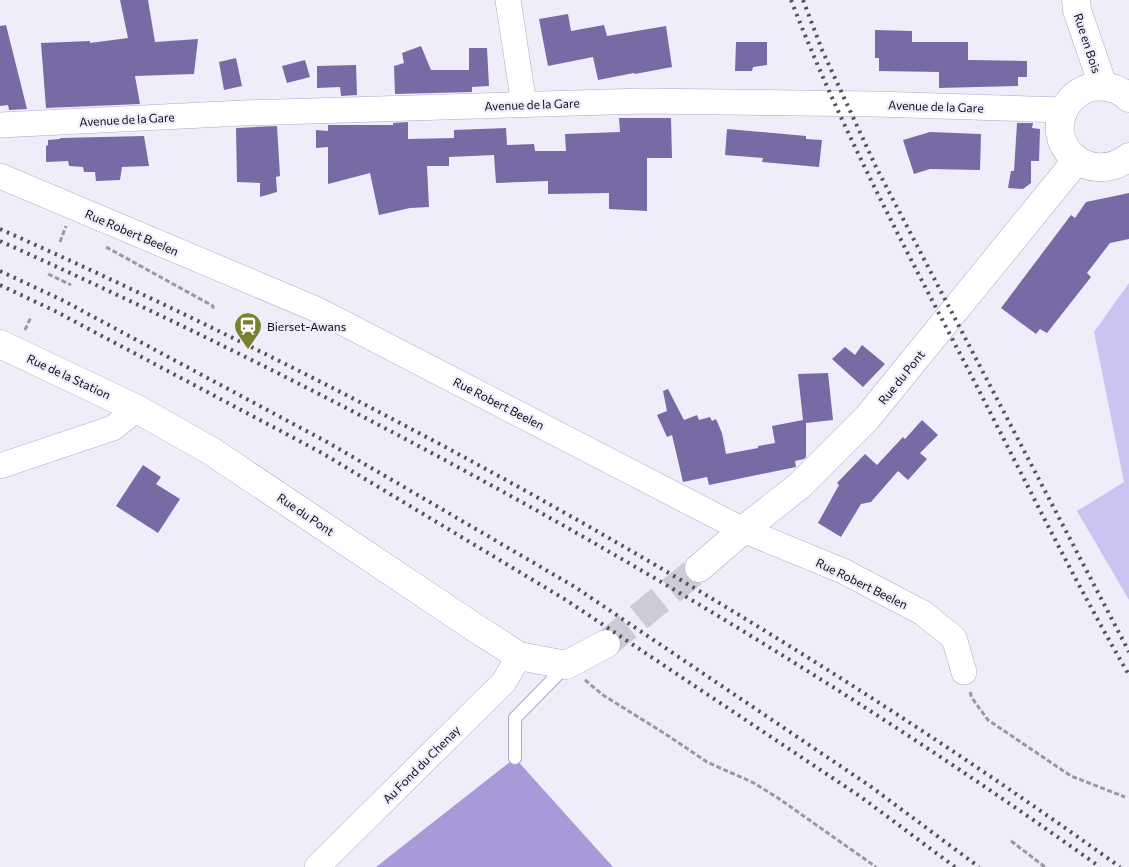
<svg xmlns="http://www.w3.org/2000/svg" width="1129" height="867" font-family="Commissioner,sans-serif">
  <rect width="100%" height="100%" fill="#f0edfb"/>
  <polygon fill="#cdc3f2" points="1129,283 1129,600 1077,511 1124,482 1094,332"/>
  <polygon fill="#a89ad9" points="515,758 613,867 376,867"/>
  <g fill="#786aa5">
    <polygon points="120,0 148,0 155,42 198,39 194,74 135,76 140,104 46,108 41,43 90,41 90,43 128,38"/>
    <polygon points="568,14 571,31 604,25 607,36 666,26 672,67 635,74 634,73 598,80 593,57 548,66 539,19"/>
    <polygon points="6,25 27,109 9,110 8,105 0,106 0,26"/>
    <polygon points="875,30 912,31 912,42 968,42 968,60 1027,61 1027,77 1018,77 1018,86 939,88 939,72 879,71 879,58 875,58"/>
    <polygon points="736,42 767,42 767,65 753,67 752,71 735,71"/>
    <polygon points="421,46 431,70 469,70 469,48 487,48 489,86 472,87 472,92 395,94 394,66 404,63 402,53"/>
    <polygon points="236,58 242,86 224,90 219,62"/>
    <polygon points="305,60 310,77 287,83 282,66"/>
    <polygon points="356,65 357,95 341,96 340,87 317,88 317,66"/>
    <polygon points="619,118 671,118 672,158 647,158 647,211 609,209 609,193 548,194 548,181 496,183 494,155 449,157 449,166 427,166 429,207 410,208 379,215 370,173 328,184 328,147 316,148 316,130 328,131 328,125 393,125 393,123 408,122 408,139 454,138 454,130 506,128 507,145 534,144 535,151 566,151 565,134 620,132"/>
    <polygon points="1017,123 1033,123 1032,128 1040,129 1039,161 1031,161 1031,183 1023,189 1008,188 1011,171 1014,171"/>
    <polygon points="277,126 280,176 276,177 277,192 260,197 260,183 237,182 236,128"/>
    <polygon points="727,129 806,136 806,139 822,140 819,167 762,162 763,158 725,155"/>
    <polygon points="930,132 981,134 980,170 930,169 914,174 903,140"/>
    <polygon points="144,136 149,166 122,167 120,180 96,181 95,172 84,172 83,167 69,166 68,161 46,162 46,146 48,145 48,140 60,139 60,138"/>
    <polygon points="1129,193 1129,239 1110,243 1087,273 1091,277 1047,333 1040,329 1036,334 1001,308 1071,215 1075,218 1086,202"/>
    <polygon points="862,345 885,364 863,387 832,359 845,347 855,355"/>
    <polygon points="828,373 833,420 806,423 806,457 804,459 795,461 796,467 709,485 707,477 683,482 672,435 667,437 657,415 667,411 663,391 668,389 684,420 697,415 699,420 710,417 712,421 716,419 722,433 726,454 758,448 758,446 775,443 772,426 803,420 798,374"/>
    <polygon points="922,420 938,435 920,453 927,459 908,480 898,471 871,502 861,504 841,537 818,523 839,485 837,483 865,454 877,465 903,437 905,439"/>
    <polygon points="143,465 161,477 156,484 180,499 158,533 116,506"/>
  </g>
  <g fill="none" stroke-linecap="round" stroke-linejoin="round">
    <polyline stroke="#cecbd9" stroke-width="28" stroke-dasharray="28 14" stroke-linecap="butt" points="606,644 699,568"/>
    <g stroke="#afa9c8" stroke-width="14">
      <polyline id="service" points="515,758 515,718 566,666"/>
    </g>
    <g stroke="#afa9c8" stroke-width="26">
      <g id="minor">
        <polyline points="508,0 524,105"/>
        <polyline points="0,125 243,113 643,101 875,104 1063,110"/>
        <polyline points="0,176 318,310 743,530 843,571 923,613 954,638 964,672"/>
        <polyline points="0,466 113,428 137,409"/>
        <polyline points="317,867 504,682 519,656"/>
      </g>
    </g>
    <g stroke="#afa9c8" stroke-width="29">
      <g id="tertiary">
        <polyline points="1076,0 1077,10 1103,86"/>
        <path d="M1129,98C1119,88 1107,85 1093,87C1082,89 1075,94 1068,103C1040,143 1089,188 1129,157"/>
        <polyline points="0,344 137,409 211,451 474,627 519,656 566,665 606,644"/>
        <polyline points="699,568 743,530 799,486 867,418 1077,160"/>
      </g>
    </g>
    <g stroke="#9b98a4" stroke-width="3" stroke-dasharray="5 2.5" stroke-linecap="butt">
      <polyline points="60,242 66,226"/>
      <polyline points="106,247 213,306 213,309"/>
      <polyline points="48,274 71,285"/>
      <polyline points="25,330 31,317"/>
      <polyline points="585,680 603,695 667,735 707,762 754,783 778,798 876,867"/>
      <polyline points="970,692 972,698 988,720 1071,776 1125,797"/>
      <polyline points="1011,841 1045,867"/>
    </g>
    <use href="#service" stroke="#fff" stroke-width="12"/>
    <use href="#minor" stroke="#fff" stroke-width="25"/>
    <use href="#tertiary" stroke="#fff" stroke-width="28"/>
    <g stroke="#54525d" stroke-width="4" stroke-dasharray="2.5 5" stroke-linecap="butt">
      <path d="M791,0C841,129 906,250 970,373C1022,474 1072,577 1129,675"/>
      <polyline points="803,0 822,50 876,167 1129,652"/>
      <path d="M0,229C393,404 771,616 1120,867"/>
      <path d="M0,241C385,414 756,621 1100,867"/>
      <polyline points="0,271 62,300 327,442 575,587 870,786 979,867"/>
      <polyline points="0,285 55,311 322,453 566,600 861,797 955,867"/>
    </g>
  </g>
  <defs>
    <g id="station-pin" transform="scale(1.4375)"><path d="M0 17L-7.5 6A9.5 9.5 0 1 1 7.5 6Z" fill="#79812c" stroke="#f0edfb"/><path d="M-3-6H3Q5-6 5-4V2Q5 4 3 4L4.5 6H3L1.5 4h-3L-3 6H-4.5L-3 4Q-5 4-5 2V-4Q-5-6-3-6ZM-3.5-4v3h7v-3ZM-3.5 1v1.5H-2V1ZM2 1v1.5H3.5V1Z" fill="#fff"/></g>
  </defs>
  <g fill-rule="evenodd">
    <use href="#station-pin" x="248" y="326"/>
  </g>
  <g text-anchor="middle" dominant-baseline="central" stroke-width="4.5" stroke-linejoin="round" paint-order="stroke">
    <g font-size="12" fill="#0e0c16" stroke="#f0edfb">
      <text transform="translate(1088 43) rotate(72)">Rue en Bois</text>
      <text transform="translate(532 104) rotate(-2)">Avenue de la Gare</text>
      <text transform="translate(936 106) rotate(2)">Avenue de la Gare</text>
      <text transform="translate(127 119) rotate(-3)">Avenue de la Gare</text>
      <text transform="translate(132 232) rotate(23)">Rue Robert Beelen</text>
      <text transform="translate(69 376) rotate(25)">Rue de la Station</text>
      <text transform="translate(901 377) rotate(-51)">Rue du Pont</text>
      <text transform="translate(499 403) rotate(27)">Rue Robert Beelen</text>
      <text transform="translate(306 514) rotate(34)">Rue du Pont</text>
      <text transform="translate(862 583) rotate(26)">Rue Robert Beelen</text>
      <text transform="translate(421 764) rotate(-45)">Au Fond du Chenay</text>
    </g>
    <g font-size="12" fill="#0e0c16" stroke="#f0edfb" text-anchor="start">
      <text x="267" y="326">Bierset-Awans</text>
    </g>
  </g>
</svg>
